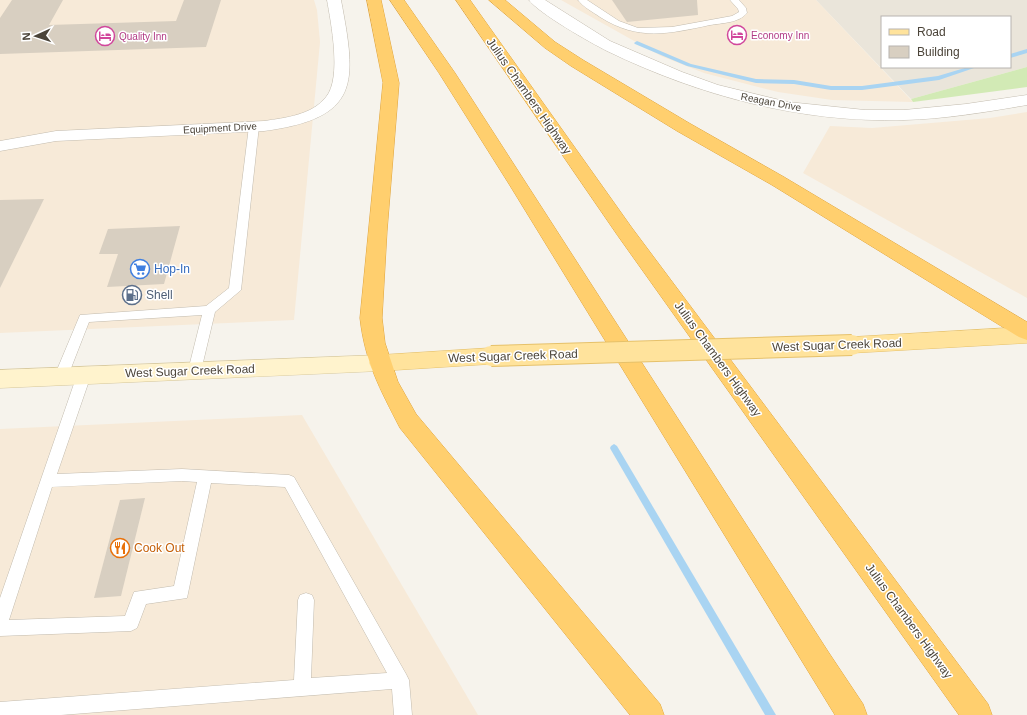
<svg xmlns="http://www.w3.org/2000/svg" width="1027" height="715" font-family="Helvetica,sans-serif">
  <rect width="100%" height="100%" fill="#f6f3ec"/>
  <path fill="#eae5da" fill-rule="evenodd" d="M816,0H1027V67L911,99ZM882,17H1010V67H882Z"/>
  <g fill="#f7ead8">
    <polygon points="0,0 314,0 317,10 320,42 294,320 0,333"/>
    <polygon points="561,0 816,0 913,102 832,100 778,92 704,73 661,56"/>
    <polygon points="1027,112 1027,298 803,173 830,126 872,128 990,118"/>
    <polygon points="302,415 478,715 0,715 0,429"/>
  </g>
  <polygon fill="#d2eab5" points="1027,67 1027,87 913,102 911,99"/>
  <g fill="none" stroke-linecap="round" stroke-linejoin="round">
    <g fill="#a9d4f2" fill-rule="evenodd">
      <polygon points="637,41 691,64 756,79 794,80 831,86 862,86 938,76 968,67 977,67 939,80 862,90 831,90 794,84 756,83 687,66 635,44 634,43"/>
      <polygon points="1027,49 1027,53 1010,58 1010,54"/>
      <polygon points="614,444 617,446 776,715 765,715 611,450 610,448 611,446"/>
    </g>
  </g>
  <g fill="#d8cfc1">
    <polygon points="12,0 63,0 49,25 176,21 184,0 221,0 206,47 0,54 0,18"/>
    <polygon points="612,0 697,0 698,15 627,22"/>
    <polygon points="44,199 0,288 0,200"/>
    <polygon points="180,226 164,284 107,287 118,254 99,254 108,229"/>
    <polygon points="145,498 121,596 94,598 120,500"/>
  </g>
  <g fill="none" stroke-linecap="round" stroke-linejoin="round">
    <g stroke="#c2bbae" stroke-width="1">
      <g id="service">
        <path d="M578,0H587L619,21L638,28L672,27L732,16L739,12L738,9L730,0H739L746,8L747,13C739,23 722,23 710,25C668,34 638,41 600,17C593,12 583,7 578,0Z"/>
        <polygon points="254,123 259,126 241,290 215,312 200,375 195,376 190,375 188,371 202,315 89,322 66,381 61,382 56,381 54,377 80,315 206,306 229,288 249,126"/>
        <path d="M84,370L89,371L91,375L57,474L182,469L289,475L294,477L406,674L409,680L412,715H394L392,689L61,715H0V702L294,680L298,600L300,595L306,593L312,595L314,600L311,678L387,673L285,487L211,483L187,598L146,604L137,628L131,631L0,636V598L77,375L79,371ZM182,481L197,482L174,586L134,592L125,616L9,620L52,487Z"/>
      </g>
    </g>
    <g stroke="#c2bbae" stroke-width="1">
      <path id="minor" d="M327,0H341C357,84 360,118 264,131L56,141L0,151V141L56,131L264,121C285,118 312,115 326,97C342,78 331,23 327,0Z"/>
    </g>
    <g stroke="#c2bbae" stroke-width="1">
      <path id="tertiary" d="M529,0H545L610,41L682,72L718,85L788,102L865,110H904L966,104L1027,95V105C986,112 945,119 904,120C801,123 700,96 607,51C591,43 538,13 529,0Z"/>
    </g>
    <g stroke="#d6c79b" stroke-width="1">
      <polygon id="secondary" points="380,355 388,357 391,363 388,369 380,371 0,388 0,370"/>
    </g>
    <g stroke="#e6c16a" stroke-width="1">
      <g id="primary">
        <polygon points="1027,327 1027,343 852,353 844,351 841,345 844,339 852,337"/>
        <polygon points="491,348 499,350 502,356 499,362 491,364 380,371 372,369 369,363 372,357 380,355"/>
      </g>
    </g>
    <g stroke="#e0a43c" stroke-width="1">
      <g id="motorway">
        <path d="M367,0H381L399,83L387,231L382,318L385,343L398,382L416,414L660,704L664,715H630L400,428C380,389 365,362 360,318L383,83Z"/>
        <polygon points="390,0 404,0 455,73 829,653 863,704 867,715 835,715 509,184 439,73"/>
        <polygon points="456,0 470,0 632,228 988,704 992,715 959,715 618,236"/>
        <polygon points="489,0 505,0 555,42 583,60 689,123 784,177 1027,322 1027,340 1019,337 772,185 677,131 571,66 545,48"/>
      </g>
    </g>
    <use href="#service" fill="#fff" fill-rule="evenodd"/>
    <use href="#minor" fill="#fff" fill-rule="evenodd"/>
    <use href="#tertiary" fill="#fff" fill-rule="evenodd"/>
    <use href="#secondary" fill="#fff3cd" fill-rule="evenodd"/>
    <use href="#primary" fill="#ffe39c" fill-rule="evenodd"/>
    <use href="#motorway" fill="#ffcf6e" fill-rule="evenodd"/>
    <g stroke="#e6c16a" stroke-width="22" stroke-linecap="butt">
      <polyline id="primary-bridge" points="491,356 852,345"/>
    </g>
    <use href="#primary-bridge" stroke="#ffe39c" stroke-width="20"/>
  </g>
  <defs>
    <g id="hotel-ring" transform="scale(1)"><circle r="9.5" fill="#fff" stroke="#d1479c" stroke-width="1.5"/><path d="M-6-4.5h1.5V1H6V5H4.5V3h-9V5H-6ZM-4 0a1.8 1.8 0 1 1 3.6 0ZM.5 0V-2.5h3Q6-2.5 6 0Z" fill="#d1479c"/></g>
    <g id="supermarket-ring" transform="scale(1)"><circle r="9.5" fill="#fff" stroke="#3f7fe0" stroke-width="1.5"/><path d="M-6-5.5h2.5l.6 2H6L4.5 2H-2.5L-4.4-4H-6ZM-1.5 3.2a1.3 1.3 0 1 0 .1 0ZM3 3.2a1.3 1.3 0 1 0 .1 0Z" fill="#3f7fe0"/></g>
    <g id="fuel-ring" transform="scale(1)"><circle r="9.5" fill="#fff" stroke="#5c6f8a" stroke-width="1.5"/><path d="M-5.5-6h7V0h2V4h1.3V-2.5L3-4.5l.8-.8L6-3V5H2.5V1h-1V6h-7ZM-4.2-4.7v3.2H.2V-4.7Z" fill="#5c6f8a"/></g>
    <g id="restaurant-ring" transform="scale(1)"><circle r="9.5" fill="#fff" stroke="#e8710a" stroke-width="1.5"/><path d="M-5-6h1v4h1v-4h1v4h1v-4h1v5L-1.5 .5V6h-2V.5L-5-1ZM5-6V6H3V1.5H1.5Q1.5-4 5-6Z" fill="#e8710a"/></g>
  </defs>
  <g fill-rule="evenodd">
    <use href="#hotel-ring" x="737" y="35"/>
    <use href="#hotel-ring" x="105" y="36"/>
    <use href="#supermarket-ring" x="140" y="269"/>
    <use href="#fuel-ring" x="132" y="295"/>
    <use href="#restaurant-ring" x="120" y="548"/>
  </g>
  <g text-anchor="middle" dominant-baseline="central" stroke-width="3" stroke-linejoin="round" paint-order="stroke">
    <g font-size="10" fill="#b23c85" stroke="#fff" text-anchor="start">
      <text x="751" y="35">Economy Inn</text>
      <text x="119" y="36">Quality Inn</text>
    </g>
    <g font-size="10" fill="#4b4439" stroke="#fff">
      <text transform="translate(771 102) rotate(11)">Reagan Drive</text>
      <text transform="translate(220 128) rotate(-3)">Equipment Drive</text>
    </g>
    <g font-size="12" fill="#4b4439" stroke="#fff">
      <text transform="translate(529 96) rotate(55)">Julius Chambers Highway</text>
      <text transform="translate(837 345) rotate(-2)">West Sugar Creek Road</text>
      <text transform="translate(513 356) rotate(-2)">West Sugar Creek Road</text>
      <text transform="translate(718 359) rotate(54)">Julius Chambers Highway</text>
      <text transform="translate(190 371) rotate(-2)">West Sugar Creek Road</text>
      <text transform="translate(909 621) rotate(54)">Julius Chambers Highway</text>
    </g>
    <g font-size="12" fill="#366cbe" stroke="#fff" text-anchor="start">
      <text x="154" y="269">Hop-In</text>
    </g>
    <g font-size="12" fill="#4e5e75" stroke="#fff" text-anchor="start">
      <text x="146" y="295">Shell</text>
    </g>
    <g font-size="12" fill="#c56008" stroke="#fff" text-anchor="start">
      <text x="134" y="548">Cook Out</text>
    </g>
  </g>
  <rect x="881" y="16" width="130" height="52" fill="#ffffff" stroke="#b7b4b0"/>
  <rect x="889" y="29" width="20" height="6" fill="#ffe39c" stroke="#b7b4b0"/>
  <text x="917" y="36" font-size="12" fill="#4b4439">Road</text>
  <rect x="889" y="46" width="20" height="12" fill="#d8cfc1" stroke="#b7b4b0"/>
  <text x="917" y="56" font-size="12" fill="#4b4439">Building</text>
  <g transform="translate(36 36) rotate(267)" stroke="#ffffff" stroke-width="3" paint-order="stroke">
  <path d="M0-3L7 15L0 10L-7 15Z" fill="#4b4439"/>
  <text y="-6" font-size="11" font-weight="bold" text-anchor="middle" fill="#4b4439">N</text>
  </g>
</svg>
